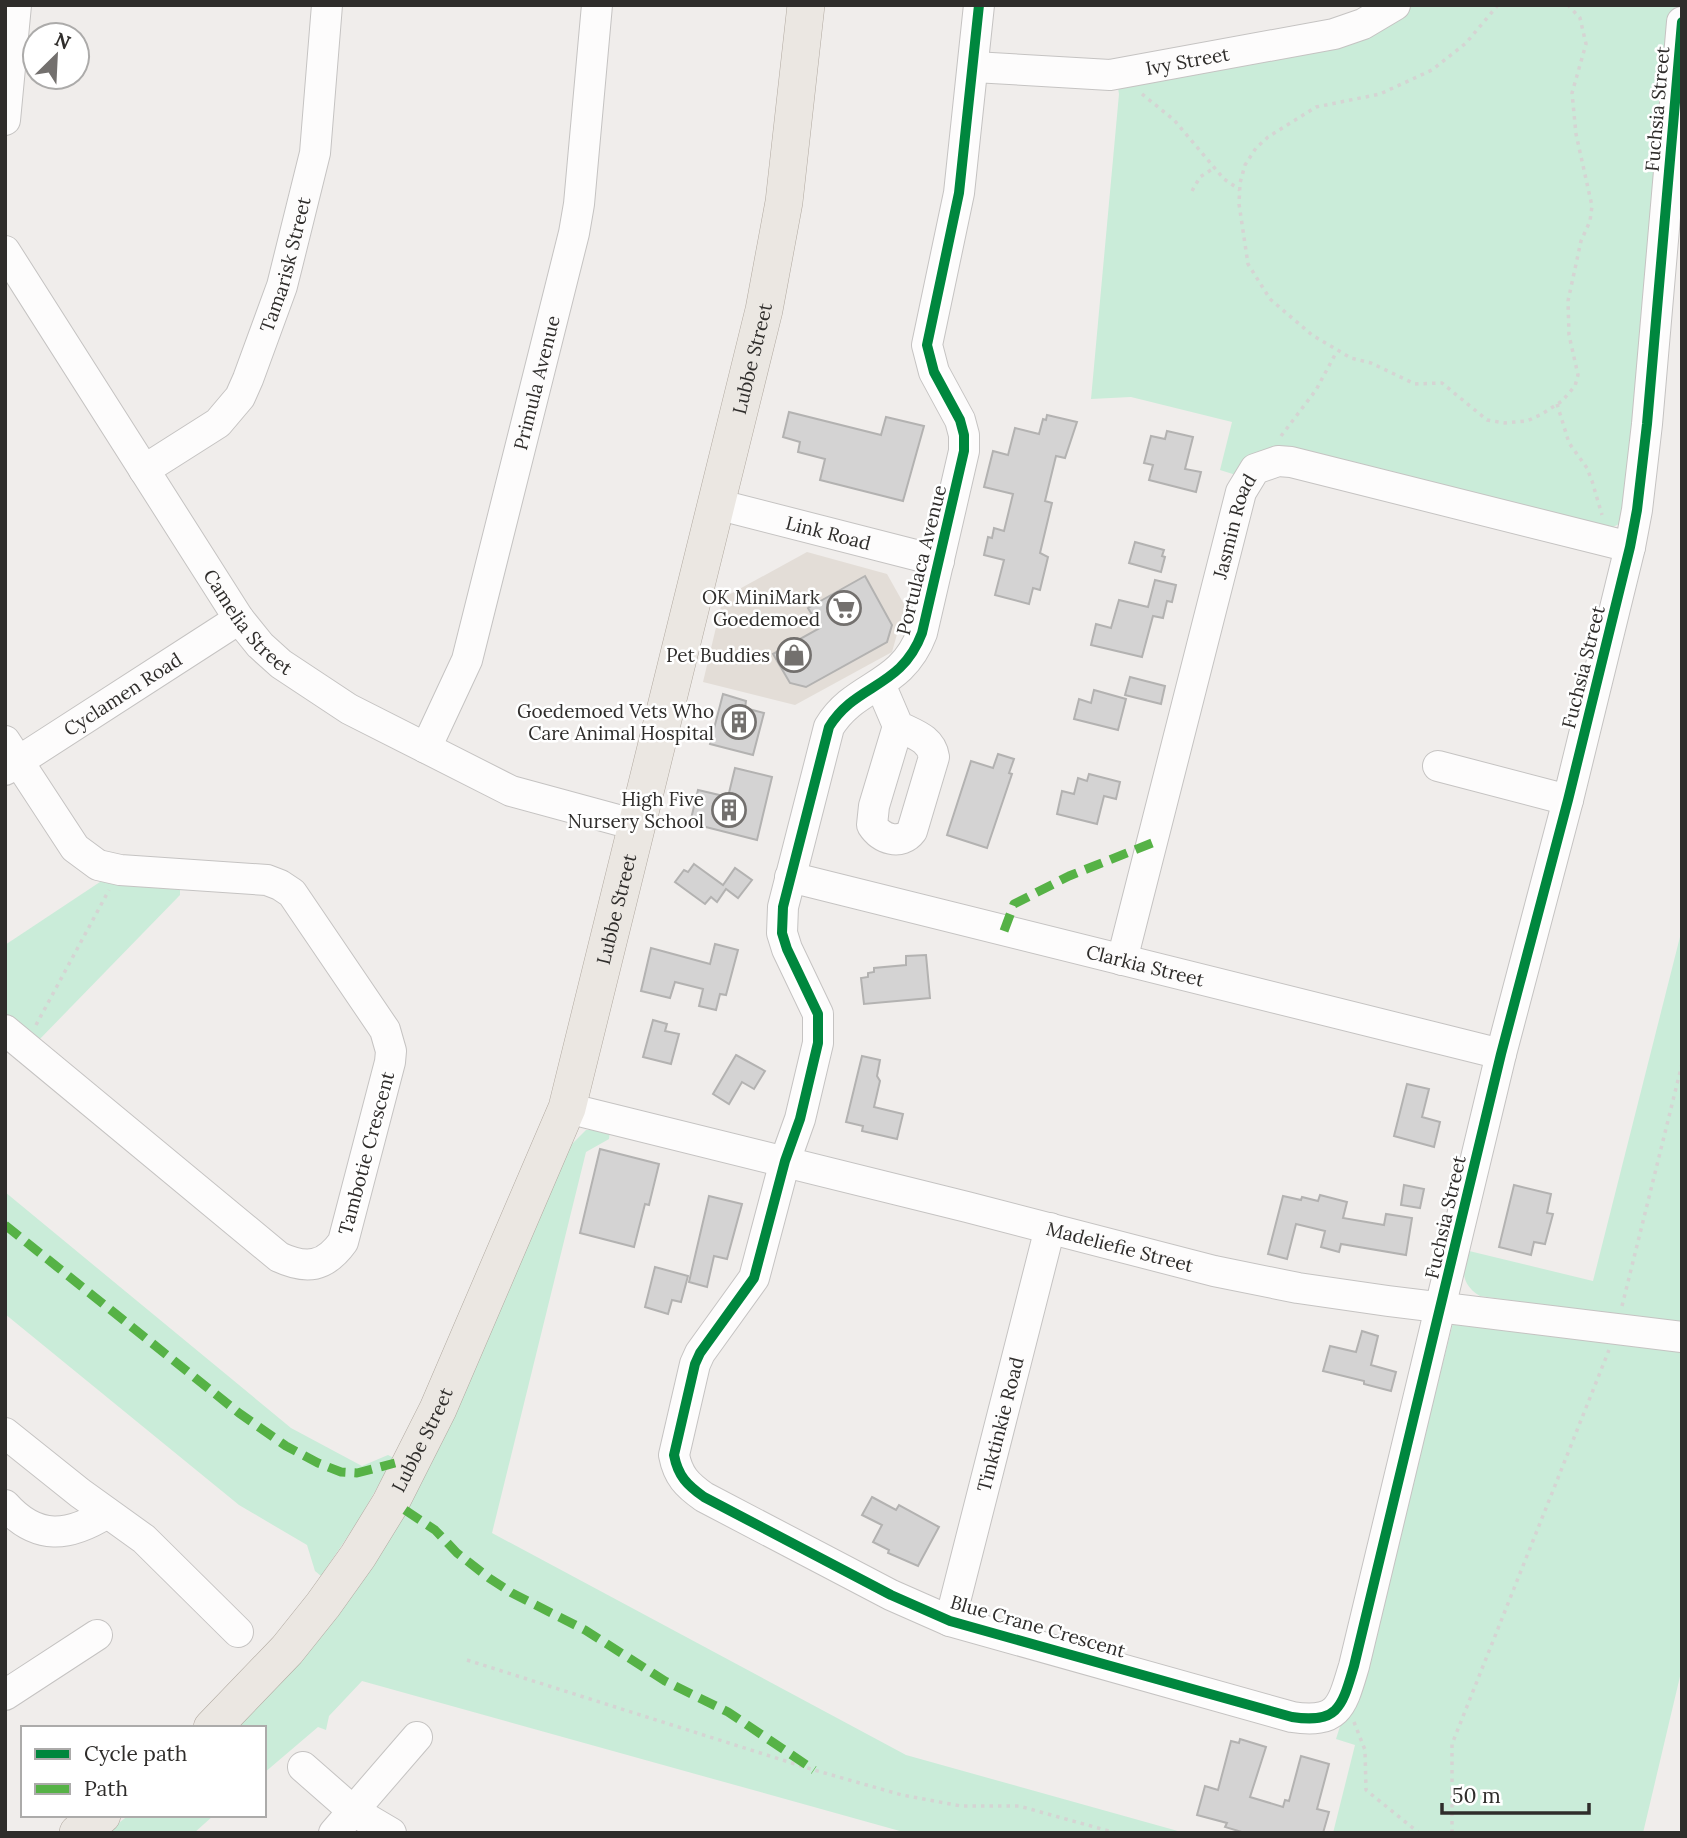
<svg xmlns="http://www.w3.org/2000/svg" width="1687" height="1838" font-family="Lora,serif">
  <rect width="100%" height="100%" fill="#f0edeb"/>
  <polygon fill="#e3ddd7" points="807,552 887,574 905,606 892,652 795,705 703,682 723,598"/>
  <g fill="#caecd9">
    <polygon points="1413,5 1676,5 1629,511 1621,523 1611,528 1294,452 1236,475 1220,470 1232,422 1131,397 1091,399 1119,94 1117,82 1384,24"/>
    <polygon points="103,880 180,885 180,895 35,1044 5,1015 5,945"/>
    <path d="M1682,929V1325L1480,1296C1460,1284 1463,1270 1465,1250L1593,1281Z"/>
    <polygon points="586,1130 610,1130 609,1139 586,1152 492,1533 906,1755 1185,1833 907,1833 362,1681 329,1716 326,1730 318,1727 264,1773 264,1728 234,1728 273,1689 568,1148"/>
    <polygon points="5,1192 291,1428 362,1466 388,1455 394,1458 358,1521 321,1576 315,1571 307,1545 239,1505 5,1314"/>
    <polygon points="1453,1323 1682,1348 1682,1668 1643,1833 1333,1833 1355,1745 1336,1739 1342,1720 1358,1700"/>
    <polygon points="129,1815 214,1815 194,1833 106,1833"/>
  </g>
  <g fill="#d4d3d3" stroke="#b3b2b1" stroke-width="2">
    <polygon points="789,412 881,435 886,417 924,426 903,501 820,480 825,459 798,452 800,442 783,437"/>
    <polygon points="1047,415 1077,422 1065,458 1056,456 1045,501 1052,503 1040,553 1048,557 1040,590 1033,588 1029,604 995,595 1004,560 984,555 988,537 992,538 994,528 1004,531 1013,494 984,487 993,451 1008,455 1015,428 1039,434 1043,419 1046,420"/>
    <polygon points="1167,431 1193,437 1185,469 1201,472 1196,492 1149,480 1153,465 1144,463 1151,436 1165,439"/>
    <polygon points="1135,542 1164,550 1162,556 1165,557 1161,572 1129,563"/>
    <polygon points="865,576 892,625 887,642 806,687 790,683 773,654 820,628 808,608"/>
    <polygon points="1155,580 1176,585 1172,602 1167,601 1163,618 1153,616 1142,657 1091,645 1096,624 1111,628 1119,600 1148,607"/>
    <polygon points="1130,677 1165,686 1161,704 1125,695"/>
    <polygon points="1094,690 1126,699 1118,730 1074,719 1079,699 1091,703"/>
    <polygon points="723,694 746,701 745,708 764,713 753,755 710,744"/>
    <polygon points="998,754 1014,759 1009,773 1012,774 987,848 947,835 971,761 993,768"/>
    <polygon points="735,768 772,777 757,840 690,823 698,790 728,797"/>
    <polygon points="1089,774 1120,782 1116,799 1104,796 1097,824 1057,814 1062,791 1074,794 1078,778 1087,781"/>
    <polygon points="694,864 723,885 735,868 752,880 738,898 726,889 717,902 711,897 705,904 675,882 684,870 688,872"/>
    <polygon points="715,944 738,950 726,995 720,994 716,1010 699,1006 703,989 675,982 670,998 641,991 651,948 710,964"/>
    <polygon points="926,955 930,998 864,1004 861,978 868,977 868,973 874,972 874,968 906,965 906,956"/>
    <polygon points="653,1020 667,1024 665,1031 679,1034 671,1064 643,1057"/>
    <polygon points="736,1055 765,1071 754,1089 742,1082 729,1104 713,1094"/>
    <polygon points="862,1056 880,1060 877,1076 880,1081 874,1107 903,1114 897,1139 862,1131 863,1126 846,1122"/>
    <polygon points="1407,1084 1429,1089 1422,1117 1440,1122 1434,1147 1394,1136"/>
    <polygon points="600,1149 659,1164 649,1205 645,1204 634,1247 580,1233"/>
    <polygon points="1404,1185 1424,1189 1420,1208 1401,1205"/>
    <polygon points="1514,1185 1551,1194 1547,1213 1553,1214 1545,1244 1534,1242 1531,1255 1499,1247"/>
    <polygon points="1320,1195 1347,1202 1343,1218 1384,1225 1386,1214 1412,1218 1406,1255 1341,1244 1339,1252 1321,1247 1325,1231 1296,1224 1287,1259 1268,1254 1283,1196 1301,1200 1302,1197 1318,1201"/>
    <polygon points="709,1196 742,1204 727,1259 714,1256 707,1287 689,1282"/>
    <polygon points="655,1267 688,1276 681,1302 672,1300 668,1314 645,1307"/>
    <polygon points="1362,1331 1378,1336 1371,1365 1396,1372 1391,1391 1364,1384 1364,1381 1323,1371 1330,1346 1356,1352"/>
    <polygon points="872,1497 896,1510 899,1505 939,1527 918,1566 888,1553 889,1550 873,1542 882,1525 862,1515"/>
    <polygon points="1240,1739 1266,1747 1250,1797 1283,1807 1285,1800 1289,1801 1301,1756 1329,1764 1317,1809 1329,1812 1323,1833 1245,1833 1225,1827 1227,1823 1197,1815 1205,1786 1218,1790 1231,1741 1239,1743"/>
  </g>
  <g fill="none" stroke-linecap="round" stroke-linejoin="round">
    <g stroke="#c5c3c2" stroke-width="32">
      <g id="minor">
        <path d="M979,5L959,193L927,345L934,372L960,420L964,435V451L922,633C901,689 856,683 829,727L783,907L782,933L787,949L818,1014V1043L800,1119L785,1161L754,1278L700,1353L695,1364L674,1455C678,1476 687,1485 704,1497L891,1595L950,1621L1292,1717C1339,1724 1342,1706 1354,1666L1501,1054L1568,800L1630,547L1637,510L1647,424L1682,22"/>
        <path id="s1" d="M974,67L1110,75L1334,34L1363,24L1395,5"/>
        <polyline points="5,120 16,5"/>
        <path id="s2" d="M5,251L239,619L260,645L281,664L349,709L511,791L636,825"/>
        <path id="s3" d="M144,470L218,423L240,397L248,379L282,286L315,153L327,5"/>
        <path id="s4" d="M716,504L939,561"/>
        <path d="M880,684L898,726L874,806L872,825C881,839 901,846 912,831L934,757C931,738 913,734 898,726"/>
        <path d="M5,741L75,848L98,865L120,870L267,880L280,885L292,893L385,1030L391,1051L390,1062L343,1242C325,1267 307,1270 279,1257L5,1030"/>
        <path id="s5" d="M426,748L467,660L574,233L579,204L597,5"/>
        <polyline points="1438,766 1568,800"/>
        <path id="s6" d="M5,770L239,619"/>
        <path id="s7" d="M790,877L1501,1054"/>
        <path id="s8" d="M1122,960L1241,492L1255,469L1278,461L1291,462L1630,547"/>
        <path id="s9" d="M567,1108L967,1207L1214,1271L1298,1288L1388,1301L1682,1337"/>
        <polyline points="5,1433 80,1493 144,1539 238,1632"/>
        <path d="M5,1505C37,1541 69,1537 107,1513"/>
        <path id="s10" d="M950,1621L1050,1228"/>
        <polyline points="5,1695 97,1635"/>
        <polyline points="303,1767 352,1810 391,1833"/>
        <polyline points="334,1833 417,1737"/>
      </g>
    </g>
    <g stroke="#b1a9a0" stroke-width="38">
      <g id="major">
        <path id="s11" d="M212,1728L287,1650L323,1605L358,1556L390,1504L438,1409L567,1108L764,310L784,202L806,5"/>
        <polyline points="78,1833 102,1815"/>
      </g>
    </g>
    <g stroke="#d5d4d3" stroke-width="3.5" stroke-dasharray="3.5 5" stroke-linecap="butt">
      <polyline points="1498,5 1466,43 1432,70 1380,94 1316,107 1268,137 1256,148 1245,165 1240,183 1239,204 1248,264 1270,299 1312,335 1351,358 1371,363 1415,384 1442,383 1487,420 1505,423 1527,421 1542,414 1562,401 1575,386 1578,375 1569,335 1568,301 1581,241 1590,221 1592,206 1576,134 1572,93 1586,44 1580,18 1568,5"/>
      <polyline points="1142,94 1174,120 1224,179 1240,190"/>
      <polyline points="1192,191 1200,177 1214,168"/>
      <polyline points="1557,404 1569,443 1587,468 1592,481 1602,515"/>
      <polyline points="1281,436 1316,390 1337,351"/>
      <polyline points="36,1025 109,890"/>
      <polyline points="1622,1306 1682,1064"/>
      <polyline points="467,1660 814,1770 902,1795 961,1806 1019,1806 1116,1833"/>
      <polyline points="1354,1722 1365,1750 1366,1790 1419,1833"/>
      <polyline points="1452,1833 1452,1744 1609,1350"/>
    </g>
    <use href="#minor" stroke="#fdfcfc" stroke-width="30"/>
    <use href="#major" stroke="#ebe7e2" stroke-width="37"/>
    <g stroke="#56b246" stroke-width="9" stroke-dasharray="18 9" stroke-linecap="butt">
      <polyline points="1004,931 1014,904 1069,876 1152,843"/>
      <polyline points="5,1225 239,1413 286,1446 318,1463 341,1472 357,1473 395,1463"/>
      <polyline points="405,1510 435,1530 457,1553 489,1578 512,1593 585,1630 665,1681 728,1712 814,1770"/>
    </g>
    <g stroke="#fff" stroke-width="15">
      <path id="cycleway" d="M979,5L959,193L927,345L934,372L960,420L964,435V451L922,633C901,689 856,683 829,727L783,907L782,933L787,949L818,1014V1043L800,1119L785,1161L754,1278L700,1353L695,1364L674,1455C678,1476 687,1485 704,1497L891,1595L950,1621L1292,1717C1339,1724 1342,1706 1354,1666L1501,1054L1568,800L1630,547L1637,510L1647,424L1682,22"/>
    </g>
    <use href="#cycleway" stroke="#00873e" stroke-width="10"/>
  </g>
  <defs>
    <g id="supermarket-ring" transform="scale(1.75)"><circle r="9.5" fill="#fff" stroke="#73706e" stroke-width="1.5"/><path d="M-6-5.5h2.5l.6 2H6L4.5 2H-2.5L-4.4-4H-6ZM-1.5 3.2a1.3 1.3 0 1 0 .1 0ZM3 3.2a1.3 1.3 0 1 0 .1 0Z" fill="#73706e"/></g>
    <g id="shop-ring" transform="scale(1.75)"><circle r="9.5" fill="#fff" stroke="#73706e" stroke-width="1.5"/><path d="M-5-2.5h2.3a2.7 3.5 0 0 1 5.4 0H5L5.5 6h-11ZM-1.5-2.5h3a1.5 2.3 0 0 0-3 0Z" fill="#73706e"/></g>
    <g id="building-ring" transform="scale(1.75)"><circle r="9.5" fill="#fff" stroke="#73706e" stroke-width="1.5"/><path d="M-4-6H4V6H1V3H-1V6H-4ZM-2.5-4.3h1.7v1.8h-1.7ZM.8-4.3h1.7v1.8H.8ZM-2.5-1h1.7V.8h-1.7ZM.8-1h1.7V.8H.8Z" fill="#73706e"/></g>
  </defs>
  <g fill-rule="evenodd">
    <use href="#supermarket-ring" x="844" y="608"/>
    <use href="#shop-ring" x="794" y="655"/>
    <use href="#building-ring" x="739" y="722"/>
    <use href="#building-ring" x="729" y="810"/>
  </g>
  <g text-anchor="middle" dominant-baseline="central" stroke-width="5" stroke-linejoin="round" paint-order="stroke">
    <g font-size="19" fill="#2f2d2b" stroke="#fff">
      <text stroke="none"><textPath href="#s1" startOffset="215">Ivy Street</textPath></text>
      <text transform="translate(1657 109) rotate(-85)">Fuchsia Street</text>
      <text stroke="none"><textPath href="#s3" startOffset="262">Tamarisk Street</textPath></text>
      <text stroke="none"><textPath href="#s11" startOffset="1493">Lubbe Street</textPath></text>
      <text stroke="none"><textPath href="#s5" startOffset="383">Primula Avenue</textPath></text>
      <text stroke="none"><textPath href="#s8" startOffset="448">Jasmin Road</textPath></text>
      <text stroke="none"><textPath href="#s4" startOffset="116">Link Road</textPath></text>
      <text transform="translate(921 560) rotate(-76)">Portulaca Avenue</text>
      <text stroke="none"><textPath href="#s2" startOffset="444">Camelia Street</textPath></text>
      <text transform="translate(1583 667) rotate(-76)">Fuchsia Street</text>
      <text stroke="none"><textPath href="#s6" startOffset="140">Cyclamen Road</textPath></text>
      <text stroke="none"><textPath href="#s11" startOffset="926">Lubbe Street</textPath></text>
      <text stroke="none"><textPath href="#s7" startOffset="366">Clarkia Street</textPath></text>
      <text transform="translate(366 1153) rotate(-75)">Tambotie Crescent</text>
      <text transform="translate(1445 1217) rotate(-77)">Fuchsia Street</text>
      <text stroke="none"><textPath href="#s9" startOffset="570">Madeliefie Street</textPath></text>
      <text stroke="none"><textPath href="#s10" startOffset="203">Tinktinkie Road</textPath></text>
      <text stroke="none"><textPath href="#s11" startOffset="359">Lubbe Street</textPath></text>
      <text transform="translate(1038 1626) rotate(16)">Blue Crane Crescent</text>
    </g>
    <g font-size="19" fill="#2f2d2b" stroke="#fff" text-anchor="end">
      <text x="820" y="597">OK MiniMark<tspan x="820" dy="22">Goedemoed</tspan></text>
      <text x="770" y="655">Pet Buddies</text>
      <text x="714" y="711">Goedemoed Vets Who<tspan x="714" dy="22">Care Animal Hospital</tspan></text>
      <text x="704" y="799">High Five<tspan x="704" dy="22">Nursery School</tspan></text>
    </g>
  </g>
  <rect width="1687" height="1838" fill="none" stroke="#2f2d2b" stroke-width="14"/>
  <rect x="21" y="1726" width="245" height="91" fill="#ffffff" stroke="#acabaa" stroke-width="2"/>
  <rect x="35" y="1749" width="35" height="10" fill="#00873e" stroke="#acabaa" stroke-width="2"/>
  <text x="84" y="1761" font-size="21" fill="#2f2d2b">Cycle path</text>
  <rect x="35" y="1784" width="35" height="10" fill="#56b246" stroke="#acabaa" stroke-width="2"/>
  <text x="84" y="1796" font-size="21" fill="#2f2d2b">Path</text>
  <g transform="translate(56 56) rotate(24)"><circle r="33" fill="#ffffff" stroke="#acabaa" stroke-width="2"/>
  <path d="M0-5L12 26L0 18L-12 26Z" fill="#73706e"/>
  <text y="-10" font-size="19" font-weight="bold" text-anchor="middle" fill="#2f2d2b">N</text>
  </g>
  <path d="M1442 1803v10h147v-10" fill="none" stroke="#2f2d2b" stroke-width="3.5"/>
  <text x="1452" y="1803" font-size="21" fill="#2f2d2b" stroke="#ffffff" stroke-width="5" paint-order="stroke">50 m</text>
</svg>
